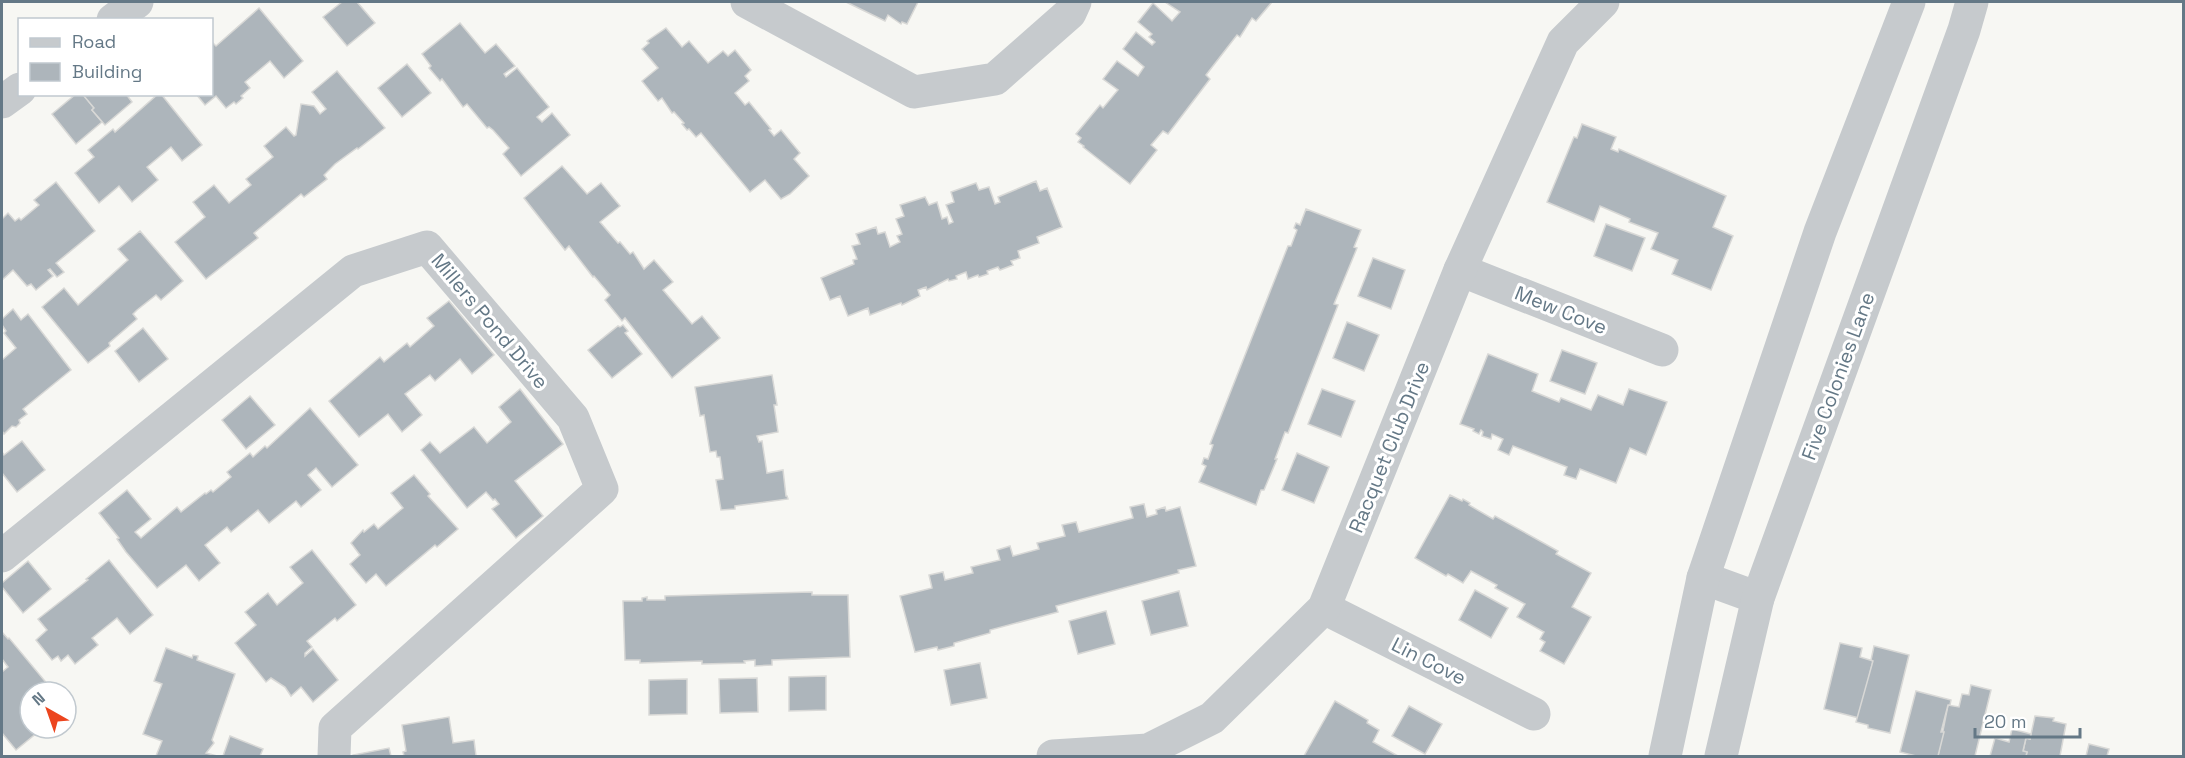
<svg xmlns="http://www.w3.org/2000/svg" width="2185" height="758" font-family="'Space Grotesk',sans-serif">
  <rect width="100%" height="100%" fill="#f7f7f3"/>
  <g fill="#adb5bb" stroke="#d8d8d6" stroke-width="1.5">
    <polygon points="342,2 357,2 375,23 347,46 323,17"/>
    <polygon points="846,2 918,2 907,24 902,22 901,24 888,15 885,21"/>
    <polygon points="1165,2 1272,2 1256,21 1252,18 1240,37 1237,35 1206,75 1210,79 1168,134 1163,131 1151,145 1157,150 1130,184 1083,147 1084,146 1078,142 1081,138 1076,134 1100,105 1103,108 1118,90 1103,79 1117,61 1138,76 1144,67 1123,49 1136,32 1152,45 1155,42 1149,37 1152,34 1138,22 1153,3 1172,21 1180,12"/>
    <polygon points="259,8 303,61 284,78 270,61 245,82 250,88 241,96 243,98 236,104 234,102 226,108 216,96 205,105 196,94 212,94 212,44 213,43 216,46"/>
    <polygon points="460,23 485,53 496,44 515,66 504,74 506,77 517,68 549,107 537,117 542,122 552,113 570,135 521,176 503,154 509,148 493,130 489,127 487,128 467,104 463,107 442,79 440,81 429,68 431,66 422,54"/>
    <polygon points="666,28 682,47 689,41 708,63 723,51 728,56 735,50 751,70 745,76 749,81 735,93 745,105 749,102 771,129 769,130 774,136 781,130 800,153 794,159 809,176 790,194 781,199 765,180 750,192 701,133 696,137 689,129 687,130 682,124 684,123 674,112 672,113 662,98 658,101 642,81 658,68 642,49 649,43 647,41"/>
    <polygon points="407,64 431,93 402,117 378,88"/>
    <polygon points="337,71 385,128 358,149 357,148 335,164 324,175 327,179 304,197 301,194 254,233 258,238 206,279 175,242 205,217 193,202 214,185 229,203 251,185 246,179 273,157 264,146 286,127 294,136 296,135 301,104 314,106 320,114 326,109 312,92"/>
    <polygon points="76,94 83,94 94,108 92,110 102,122 76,144 52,114"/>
    <polygon points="86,94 126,94 132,102 105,125 92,110 94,108 84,96"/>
    <polygon points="158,94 161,94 202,145 182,161 171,147 147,167 158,180 132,202 119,186 99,203 75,173 94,157 88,150 113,129 115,132"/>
    <polygon points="1582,124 1616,137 1611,149 1618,152 1619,149 1726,196 1713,227 1733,236 1711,290 1672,274 1678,260 1651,249 1658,233 1629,222 1630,219 1600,206 1594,222 1547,202 1574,137 1577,138"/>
    <polygon points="562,166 587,194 601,183 620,206 600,222 618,243 620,242 630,254 633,252 644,269 654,260 673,282 663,290 692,324 702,316 720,338 672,378 625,318 622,321 605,300 610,295 594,276 593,277 569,246 565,250 524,198"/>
    <polygon points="1036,181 1040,191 1047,188 1062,227 1037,237 1039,243 1018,251 1020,258 1011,261 1013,265 1000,270 998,267 987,271 988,274 979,277 978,275 968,279 966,272 956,276 957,279 949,281 948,279 927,290 926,287 918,290 920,296 902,305 901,303 870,315 868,308 848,316 840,296 830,300 821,278 854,264 853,260 857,259 852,246 860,244 856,234 876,227 878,234 885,232 890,247 900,242 897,236 902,234 896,219 904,216 900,205 925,197 929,205 937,202 942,219 947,217 949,224 953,222 946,205 954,202 951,192 976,183 979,190 989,187 995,204 1000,202 998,197"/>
    <polygon points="56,182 95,231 56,263 64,272 57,277 50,269 48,270 53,276 36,290 31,284 27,286 13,270 2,280 2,219 8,213 15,221 19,218 21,220 39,205 34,200"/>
    <polygon points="1306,209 1361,230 1354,247 1357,248 1334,304 1338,305 1288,433 1285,432 1275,459 1277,459 1264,490 1261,490 1256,505 1199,482 1206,466 1202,464 1204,458 1208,459 1213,445 1210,444 1288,246 1291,246 1297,230 1294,228 1296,223 1300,225"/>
    <polygon points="1606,224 1645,238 1632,271 1594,256"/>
    <polygon points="140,231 183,281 161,300 156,295 137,310 133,314 137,319 109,343 110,346 88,363 42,307 64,288 78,305 128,260 118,249"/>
    <polygon points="1373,258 1405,270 1391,309 1358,296"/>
    <polygon points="449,301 494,355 472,374 460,359 435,381 430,375 405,394 422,415 402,432 388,414 359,437 329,401 380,357 384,362 407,343 410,347 434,326 427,318"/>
    <polygon points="13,309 21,320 28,314 71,370 23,409 27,414 19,420 20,423 16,427 12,426 4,434 2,431 2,360 16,348 4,333 6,331 2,325 2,319"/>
    <polygon points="1347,322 1379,335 1364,371 1333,358"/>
    <polygon points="623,325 628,331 625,333 642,354 612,378 588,350 618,326 620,327"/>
    <polygon points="143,328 168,359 139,382 115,351"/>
    <polygon points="1562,350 1597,363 1585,394 1550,381"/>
    <polygon points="1488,354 1538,374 1532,391 1559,402 1561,398 1591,410 1598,395 1623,405 1629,389 1667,402 1646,455 1630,448 1616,483 1580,469 1576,479 1564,475 1567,467 1513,446 1509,455 1498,450 1503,439 1492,434 1491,439 1482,436 1483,432 1481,430 1479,434 1473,431 1474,429 1460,424"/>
    <polygon points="772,375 777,405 774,405 778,432 757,436 759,442 762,441 767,473 783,470 786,496 787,496 788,499 735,506 735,509 721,510 716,480 723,479 720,457 717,457 716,451 710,452 704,415 700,416 695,387"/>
    <polygon points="520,389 563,444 515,481 543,516 516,538 492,509 499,504 495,499 493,500 486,492 467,508 421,450 430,442 440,453 474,427 487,443 511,422 499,407"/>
    <polygon points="1322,389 1355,401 1341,437 1308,424"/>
    <polygon points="250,396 275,425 246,449 222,420"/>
    <polygon points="310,408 358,465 332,487 316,468 308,475 321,490 301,507 296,501 269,523 258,510 231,532 227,527 205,545 220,563 199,581 186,565 157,588 126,552 117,539 119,538 99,513 127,490 151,519 135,532 141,538 177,507 181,512 205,493 206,494 211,490 213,492 231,477 227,472 250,453 253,457 265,446 267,448"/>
    <polygon points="22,441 45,470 17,492 2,473 2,452 4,455"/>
    <polygon points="1297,453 1329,467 1314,503 1282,490"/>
    <polygon points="414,475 430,494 428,496 458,529 437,547 435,545 386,586 376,574 366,583 350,564 360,555 351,543 363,530 364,532 374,524 378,529 403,508 391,493"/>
    <polygon points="1450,495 1462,501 1463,499 1470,503 1469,505 1493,519 1495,516 1558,551 1556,554 1591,573 1572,607 1591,617 1564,664 1540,651 1545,642 1540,639 1544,632 1517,617 1525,604 1495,588 1497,585 1471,571 1463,583 1448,574 1446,576 1415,558"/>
    <polygon points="1144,504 1147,517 1157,514 1156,510 1165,507 1166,511 1180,507 1196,566 1178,570 1179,573 1056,606 1058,612 990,630 990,633 954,643 954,646 938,650 937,647 915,652 900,596 932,588 929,575 943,572 945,580 973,573 971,567 1000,560 997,550 1010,546 1013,556 1039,549 1037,543 1065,536 1062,525 1076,522 1079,532 1133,518 1130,507"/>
    <polygon points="312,550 356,605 337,621 335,618 307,641 312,647 305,653 305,656 313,649 338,680 313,702 301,687 291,696 285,687 271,678 266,682 235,643 256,625 245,612 268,593 277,605 303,583 290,567"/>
    <polygon points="109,560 153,615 130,634 117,618 92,638 98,645 75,664 68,655 61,661 58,656 52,660 36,640 47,630 38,619 88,580 86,579"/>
    <polygon points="28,561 51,589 23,613 2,587 2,583"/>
    <polygon points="1475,590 1508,608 1491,638 1459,620"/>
    <polygon points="1179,591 1188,626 1151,635 1142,601"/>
    <polygon points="812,592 812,595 848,595 850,657 772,660 772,665 755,666 755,660 744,661 745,663 702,664 702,661 640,663 640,660 625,660 623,601 642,601 642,598 647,597 647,600 665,600 665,596"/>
    <polygon points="1106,611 1115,644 1078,654 1069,621"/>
    <polygon points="2,632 8,639 9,638 54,692 30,692 30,712 25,716 30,723 30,728 34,728 38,732 16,750 2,733 2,672 8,667 2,659"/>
    <polygon points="1840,643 1862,648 1860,657 1873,661 1859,718 1824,709"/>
    <polygon points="1874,646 1909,655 1890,733 1868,728 1868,725 1856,722 1873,661 1871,660"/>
    <polygon points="166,648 192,658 193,655 198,656 197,660 235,674 212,740 214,743 206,753 217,756 156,756 162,741 143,734 162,684 154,681"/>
    <polygon points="980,663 987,698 951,705 944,670"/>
    <polygon points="826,676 826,710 789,711 789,677"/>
    <polygon points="757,678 758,712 720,713 719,679"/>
    <polygon points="687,679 687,714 649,715 649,680"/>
    <polygon points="1971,685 1991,690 1975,756 1938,756 1948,705 1959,707 1962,694 1969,695"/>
    <polygon points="1916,691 1951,700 1950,705 1948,705 1941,732 1944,732 1938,756 1916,756 1900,752"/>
    <polygon points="1335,701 1368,720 1367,723 1379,730 1373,742 1398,756 1304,756"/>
    <polygon points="1409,706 1442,724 1425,754 1392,736"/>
    <polygon points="2035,716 2054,718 2053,721 2066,724 2060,756 2026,756 2027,752 2023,751 2026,738 2030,739"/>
    <polygon points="449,717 453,743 474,740 476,756 404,756 403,752 406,751 402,725"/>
    <polygon points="2012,729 2031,734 2030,739 2026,738 2023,751 2027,752 2026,756 1990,756 1995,738 2009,742"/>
    <polygon points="230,736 263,749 260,756 223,756"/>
    <polygon points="2089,744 2109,749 2107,756 2086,756"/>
    <polygon points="389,748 391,756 353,756 353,755"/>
  </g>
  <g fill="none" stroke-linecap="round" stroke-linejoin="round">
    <g stroke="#c6cacd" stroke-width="33">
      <polyline points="747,2 914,92 995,79 1070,13 1075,2"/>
      <polyline points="113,20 137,2"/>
      <polyline points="2,102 20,89"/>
      <polyline points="1460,270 1662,350"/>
      <polyline points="2,556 353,271 427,247 573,418 602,489 335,728 334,756"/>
      <polyline points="1324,608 1534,714"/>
      <polyline points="1053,756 1148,750 1212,718 1324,608 1460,270 1563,42 1603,2"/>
    </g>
    <g stroke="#c6cacd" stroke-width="33">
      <polyline points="1703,578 1758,598"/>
      <polyline points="1665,756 1703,578 1820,232 1909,2"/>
      <polyline points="1721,756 1758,598 1964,30 1972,2"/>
    </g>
  </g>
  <g text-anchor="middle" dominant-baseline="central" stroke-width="6" stroke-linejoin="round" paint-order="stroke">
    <g font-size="20" fill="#647886" stroke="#fff">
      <text transform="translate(1561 310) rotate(22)">Mew Cove</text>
      <text transform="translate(490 321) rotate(50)">Millers Pond Drive</text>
      <text transform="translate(1838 376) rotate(-70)">Five Colonies Lane</text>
      <text transform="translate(1389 447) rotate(-68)">Racquet Club Drive</text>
      <text transform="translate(1429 661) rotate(27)">Lin Cove</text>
    </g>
  </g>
  <rect width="2185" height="758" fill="none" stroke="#647886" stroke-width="6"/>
  <rect x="18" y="18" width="195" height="78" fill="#ffffff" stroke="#c1c9cf" stroke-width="1.5"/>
  <rect x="30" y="38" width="30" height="9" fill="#c6cacd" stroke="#c1c9cf" stroke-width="1.5"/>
  <text x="72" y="48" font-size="18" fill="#647886">Road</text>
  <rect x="30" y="63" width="30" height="18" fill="#adb5bb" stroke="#c1c9cf" stroke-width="1.5"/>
  <text x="72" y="78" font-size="18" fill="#647886">Building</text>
  <g transform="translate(48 710) rotate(320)"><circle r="28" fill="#ffffff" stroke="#c1c9cf" stroke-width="1.5"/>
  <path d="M0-4.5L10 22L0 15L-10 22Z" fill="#ec451e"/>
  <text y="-9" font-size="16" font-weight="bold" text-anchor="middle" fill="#647886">N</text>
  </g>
  <path d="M1975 728v9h105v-9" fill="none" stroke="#647886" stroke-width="3"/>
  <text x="1984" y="728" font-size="18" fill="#647886" stroke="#ffffff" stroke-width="4.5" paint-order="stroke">20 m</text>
</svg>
